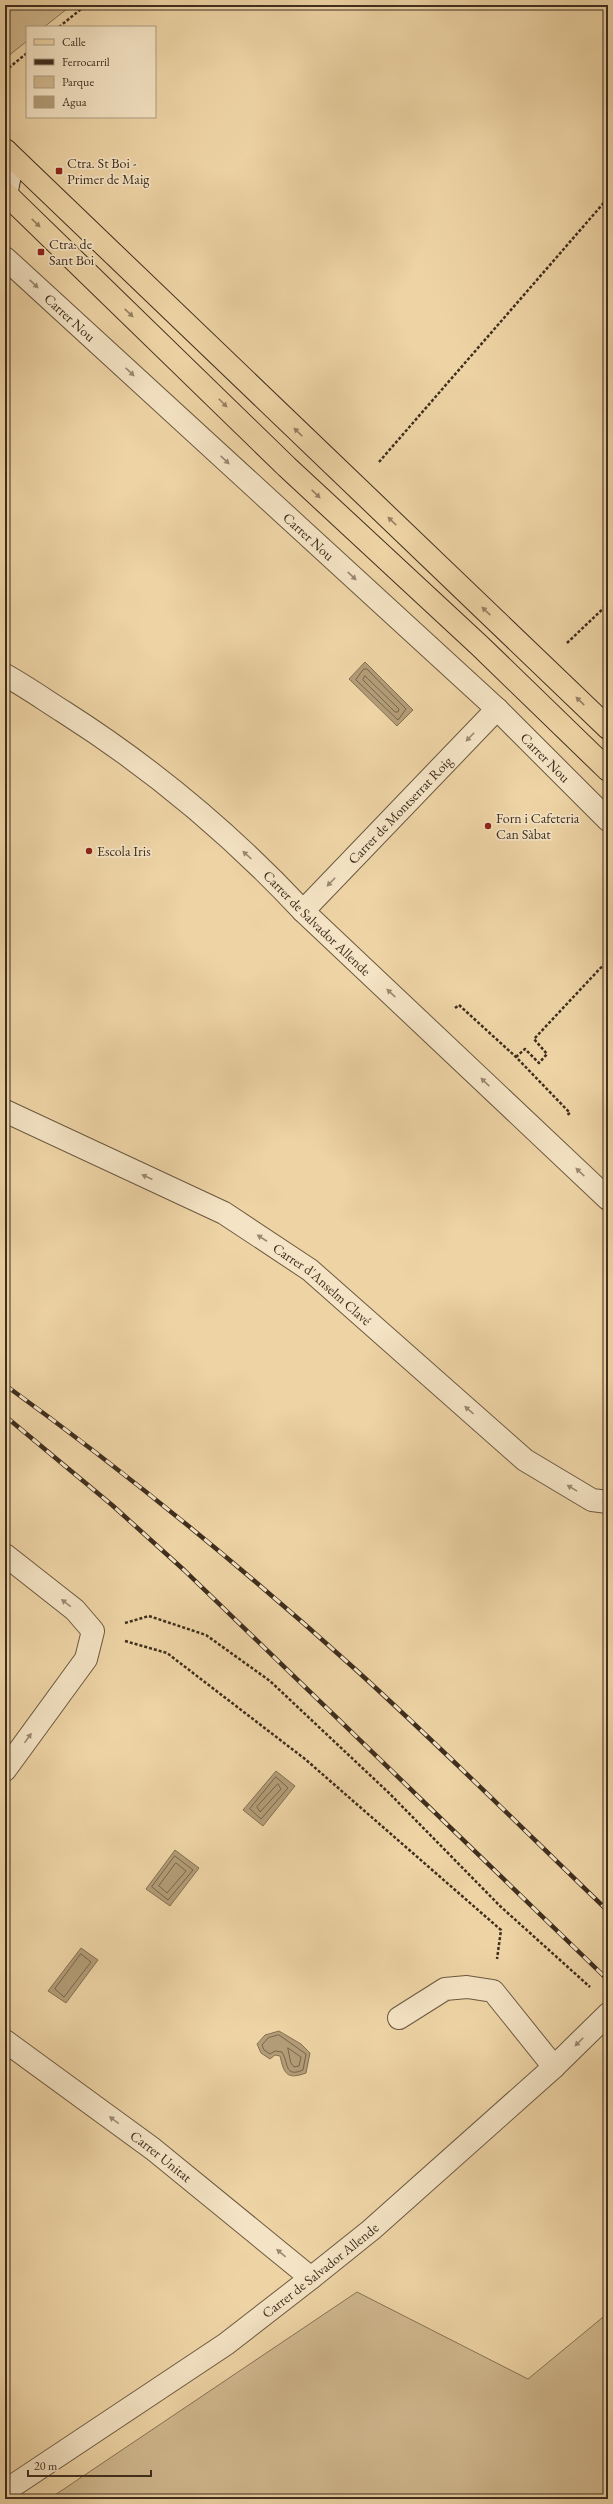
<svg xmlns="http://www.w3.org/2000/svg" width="613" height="2504" font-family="'EB Garamond',serif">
  <rect width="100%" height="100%" fill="#eed4a5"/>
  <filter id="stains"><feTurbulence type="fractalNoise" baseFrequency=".005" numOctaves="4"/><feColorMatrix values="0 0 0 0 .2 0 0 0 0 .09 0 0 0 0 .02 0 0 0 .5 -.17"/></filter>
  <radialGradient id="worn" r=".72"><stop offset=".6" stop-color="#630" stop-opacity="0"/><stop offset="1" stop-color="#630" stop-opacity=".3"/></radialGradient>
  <g fill="#d0b88e" stroke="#887356">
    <polygon points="5,5 72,5 44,27 27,27 27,41 7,57 5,54"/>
    <polygon points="357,2292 528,2379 608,2313 608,2499 49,2499"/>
  </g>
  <g fill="#b29c77" stroke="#847053">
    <polygon points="365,662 413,710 397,726 349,679"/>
    <polygon points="276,1771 295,1786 263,1826 243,1810"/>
    <polygon points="175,1850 199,1868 170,1906 146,1889"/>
    <polygon points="81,1948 98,1960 66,2003 48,1991"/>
    <path d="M279,2031L301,2044L310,2053L306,2073C287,2080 284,2074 280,2056L275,2055L270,2059L261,2053L257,2044L265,2035Z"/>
  </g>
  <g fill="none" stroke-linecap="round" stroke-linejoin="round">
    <g stroke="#78654a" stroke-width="1">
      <polygon points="364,669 367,669 406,709 398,720 356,680"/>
      <polygon points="365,676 399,709 398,712 395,712 363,680"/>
      <polygon points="276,1777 288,1788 261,1819 250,1809"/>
      <polygon points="278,1784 281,1789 260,1812 257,1807"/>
      <polygon points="175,1856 193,1870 168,1900 152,1887"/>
      <polygon points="176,1863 186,1871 167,1893 159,1886"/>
      <polygon points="81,1954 91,1962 64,1997 55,1989"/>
      <path d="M279,2035L306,2054L303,2070C284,2078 289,2063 282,2052L275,2051L270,2054L264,2050L262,2045L268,2038Z"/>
      <polygon points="288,2048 301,2057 299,2066 294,2067 291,2063"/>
    </g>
    <g stroke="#6b5840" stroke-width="24">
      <polyline id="lane" points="399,2018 445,1989 467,1987 493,1991 554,2067"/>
    </g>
    <g stroke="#6b5840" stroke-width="24">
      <g id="street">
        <path id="s1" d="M5,258L497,709L608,820"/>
        <path id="s2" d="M5,675C25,686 45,700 64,712C152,768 232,835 303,911L608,1199"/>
        <path id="s3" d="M303,911L497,709"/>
        <path id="s4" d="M5,1111L224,1213L310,1270L525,1460L592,1500L608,1502"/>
        <polyline points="5,1555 75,1610 93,1631 86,1659 5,1770"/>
        <path id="s5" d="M5,2041L153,2149L311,2278"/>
        <path id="s6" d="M5,2491L226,2344L311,2278L371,2230L554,2067L608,2014"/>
      </g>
    </g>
    <g stroke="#3f2e1e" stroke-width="24">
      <polyline id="secondary" points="5,200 10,175 6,151"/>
    </g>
    <g stroke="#3f2e1e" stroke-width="24">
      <g id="primary">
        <polyline points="5,150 608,728"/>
        <polyline points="5,193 287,467 480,646 608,770"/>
      </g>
    </g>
    <g stroke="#3f2e1e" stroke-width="2.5" stroke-dasharray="3 2" stroke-linecap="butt">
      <polyline points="59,27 86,5"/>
      <polyline points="5,71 27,53"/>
      <polyline points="379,462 608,198"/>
      <polyline points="567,643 608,604"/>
      <polyline points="455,1008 459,1005 516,1057 570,1113 567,1115"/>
      <polyline points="516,1057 525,1049 539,1063 547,1054 534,1039 608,960"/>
      <polyline points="125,1623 149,1616 206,1635 270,1681 389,1793 500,1906 590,1987"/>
      <polyline points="125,1641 167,1653 305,1759 501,1930 497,1959"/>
    </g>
    <use href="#lane" stroke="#f4e3c4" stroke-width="22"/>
    <use href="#street" stroke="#f4e3c4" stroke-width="22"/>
    <use href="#secondary" stroke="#f4e3c4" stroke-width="22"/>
    <use href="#primary" stroke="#eed4a5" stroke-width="22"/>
    <g stroke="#3f2e1e" stroke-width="4.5">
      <g id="rail">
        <path d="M5,1385C127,1473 243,1568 355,1669C441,1747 524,1830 608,1911"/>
        <polyline points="5,1416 112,1505 184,1570 608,1980"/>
      </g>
    </g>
    <use href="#rail" stroke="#f4e3c4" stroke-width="3" stroke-dasharray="9" stroke-linecap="butt"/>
  </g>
  <defs><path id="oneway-solid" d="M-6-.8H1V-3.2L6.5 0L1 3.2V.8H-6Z"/></defs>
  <g fill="#968162">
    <use href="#oneway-solid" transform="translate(36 223) rotate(44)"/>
    <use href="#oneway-solid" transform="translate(129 313) rotate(43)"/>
    <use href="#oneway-solid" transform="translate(223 403) rotate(45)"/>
    <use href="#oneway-solid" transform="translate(298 432) rotate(-136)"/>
    <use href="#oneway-solid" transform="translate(316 494) rotate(43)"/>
    <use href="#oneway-solid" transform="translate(392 521) rotate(-136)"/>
    <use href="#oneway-solid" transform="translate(486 611) rotate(-136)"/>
    <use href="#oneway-solid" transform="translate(580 701) rotate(-136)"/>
  </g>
  <g fill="#9a8871">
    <use href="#oneway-solid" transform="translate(34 284) rotate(43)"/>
    <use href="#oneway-solid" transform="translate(130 372) rotate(43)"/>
    <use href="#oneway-solid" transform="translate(225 460) rotate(43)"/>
    <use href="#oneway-solid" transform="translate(352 576) rotate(43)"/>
    <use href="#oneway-solid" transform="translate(470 737) rotate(134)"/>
    <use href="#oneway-solid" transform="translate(247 855) rotate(-138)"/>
    <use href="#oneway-solid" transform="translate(331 882) rotate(134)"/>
    <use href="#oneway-solid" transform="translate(391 993) rotate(-137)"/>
    <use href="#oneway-solid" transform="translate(485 1082) rotate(-136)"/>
    <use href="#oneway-solid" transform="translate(580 1172) rotate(-137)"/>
    <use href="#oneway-solid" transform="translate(147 1177) rotate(-155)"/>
    <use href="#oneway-solid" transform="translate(262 1238) rotate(-147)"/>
    <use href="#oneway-solid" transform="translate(469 1410) rotate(-139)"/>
    <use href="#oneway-solid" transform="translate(572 1488) rotate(-149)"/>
    <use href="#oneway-solid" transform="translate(66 1603) rotate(-142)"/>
    <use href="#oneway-solid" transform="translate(28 1738) rotate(-54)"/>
    <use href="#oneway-solid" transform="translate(579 2042) rotate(135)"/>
    <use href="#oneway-solid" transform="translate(114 2120) rotate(-144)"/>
    <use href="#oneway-solid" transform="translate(281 2253) rotate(-140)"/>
  </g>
  <g fill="#8f2418" stroke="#f4e3c4" stroke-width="1.5">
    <rect x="55" y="167" width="8" height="8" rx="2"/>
    <rect x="37" y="248" width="8" height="8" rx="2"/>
    <circle cx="488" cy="826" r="4"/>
    <circle cx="89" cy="851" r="4"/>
  </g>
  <g text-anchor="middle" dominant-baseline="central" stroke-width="3.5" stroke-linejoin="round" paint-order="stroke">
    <g font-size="14" fill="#3f2e1e" stroke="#f4e3c4" text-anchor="start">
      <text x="67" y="163">Ctra. St Boi -<tspan x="67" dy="16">Primer de Maig</tspan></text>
      <text x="49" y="244">Ctra. de<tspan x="49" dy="16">Sant Boi</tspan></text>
      <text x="496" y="818">Forn i Cafeteria<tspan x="496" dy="16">Can Sàbat</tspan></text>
      <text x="97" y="851">Escola Iris</text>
    </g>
    <g font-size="14" fill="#3f2e1e" stroke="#f4e3c4">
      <text stroke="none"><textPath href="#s1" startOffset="88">Carrer Nou</textPath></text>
      <text stroke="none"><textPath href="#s1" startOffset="412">Carrer Nou</textPath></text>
      <text stroke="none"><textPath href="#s1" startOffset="736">Carrer Nou</textPath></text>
      <text stroke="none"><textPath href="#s3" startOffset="140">Carrer de Montserrat Roig</textPath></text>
      <text stroke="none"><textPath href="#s2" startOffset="400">Carrer de Salvador Allende</textPath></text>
      <text stroke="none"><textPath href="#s4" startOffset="363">Carrer d'Anselm Clavé</textPath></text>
      <text stroke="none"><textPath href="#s5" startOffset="194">Carrer Unitat</textPath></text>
      <text stroke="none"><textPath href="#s6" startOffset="385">Carrer de Salvador Allende</textPath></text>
    </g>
  </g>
  <rect width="613" height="2504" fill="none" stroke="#eed4a5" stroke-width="20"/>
  <rect x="6" y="6" width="601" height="2492" fill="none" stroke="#3f2e1e" stroke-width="2"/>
  <rect x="10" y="10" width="593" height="2484" fill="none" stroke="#3f2e1e"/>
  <rect x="26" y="26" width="130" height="92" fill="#f4e3c4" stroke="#ac9b82"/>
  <rect x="34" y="39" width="20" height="6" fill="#eed4a5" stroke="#ac9b82"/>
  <text x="62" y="46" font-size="12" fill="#3f2e1e">Calle</text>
  <rect x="34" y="59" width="20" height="6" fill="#3f2e1e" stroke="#ac9b82"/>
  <text x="62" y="66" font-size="12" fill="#3f2e1e">Ferrocarril</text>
  <rect x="34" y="76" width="20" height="12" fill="#d0b88e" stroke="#ac9b82"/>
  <text x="62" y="86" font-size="12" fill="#3f2e1e">Parque</text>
  <rect x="34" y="96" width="20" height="12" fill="#b29c77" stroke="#ac9b82"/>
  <text x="62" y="106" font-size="12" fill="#3f2e1e">Agua</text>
  <path d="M28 2470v6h123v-6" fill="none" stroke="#3f2e1e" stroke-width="2"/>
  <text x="34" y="2470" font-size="12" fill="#3f2e1e" stroke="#f4e3c4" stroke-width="3" paint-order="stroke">20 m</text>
  <rect width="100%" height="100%" filter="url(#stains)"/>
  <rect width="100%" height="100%" fill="url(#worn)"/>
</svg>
